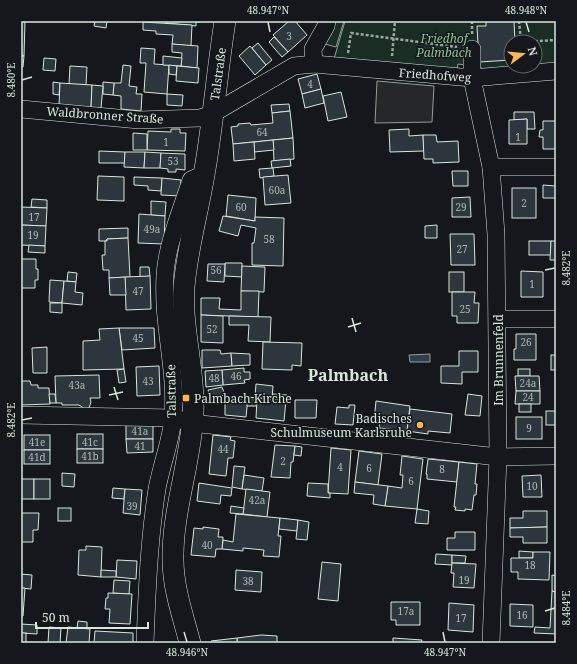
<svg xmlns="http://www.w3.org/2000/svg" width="577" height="664" font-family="'Noto Serif',serif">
  <rect width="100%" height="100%" fill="#14181c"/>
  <g fill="#1a2d24" stroke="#939e99" fill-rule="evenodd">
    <polygon points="334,21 344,21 336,47 325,44"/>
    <path d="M345,21H556V67L481,73V67L458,64L457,70L334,59ZM511,42H535V66H511Z"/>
  </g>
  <polygon fill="#24282b" stroke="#939e99" points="377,81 434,86 432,122 375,123"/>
  <polygon fill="#2f3f4d" stroke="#939e99" points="430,354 430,362 410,362 409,355"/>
  <g fill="#2c363c" stroke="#d8e6dc">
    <polygon points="21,21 25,21 24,56 21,56"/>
    <polygon points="95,21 107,21 106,28 94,26"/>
    <polygon points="167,21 200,21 200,22 196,22 196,26 166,23"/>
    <polygon points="289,21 295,21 307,35 288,52 273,35"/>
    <polygon points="486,21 514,21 515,42 511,42 511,60 479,62 477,26 486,26"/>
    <polygon points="143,22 192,25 191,46 172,44 173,35 156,34 156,31 143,30"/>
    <polygon points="274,37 288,52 282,57 269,42"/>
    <polygon points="258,43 272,60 266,65 252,48"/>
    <polygon points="172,44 198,46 197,68 181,66 182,53 172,52"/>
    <polygon points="250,46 266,65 255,75 239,56"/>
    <polygon points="141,48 155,49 154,64 169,65 167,94 144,92 146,63 140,63"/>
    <polygon points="21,56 24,56 23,67 21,67"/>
    <polygon points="163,56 182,58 181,66 163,65"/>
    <polygon points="44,58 56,59 55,71 43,70"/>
    <polygon points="123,65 131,66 129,86 137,87 136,94 142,94 141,111 121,109 121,96 113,95 114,83 121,83"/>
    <polygon points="169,65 177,66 176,75 169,74"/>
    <polygon points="70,66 87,67 86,85 69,84"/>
    <polygon points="177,66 199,68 198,83 176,81"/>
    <polygon points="317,74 321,89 302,94 298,79"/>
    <polygon points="53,82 60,83 59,95 53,94"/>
    <polygon points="103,82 114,83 113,95 103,94"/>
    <polygon points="60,83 92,85 91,108 59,105"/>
    <polygon points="92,85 103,86 101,108 91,108"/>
    <polygon points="321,89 324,103 305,108 302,94"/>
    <polygon points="341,92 347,117 328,121 323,96"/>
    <polygon points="167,94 183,95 182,106 167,105"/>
    <polygon points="289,104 290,111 272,113 271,105"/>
    <polygon points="290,111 293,138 233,144 231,127 238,126 238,124 250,123 251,125 273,123 272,113"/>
    <polygon points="514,112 534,112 535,129 527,129 527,119 514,120"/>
    <polygon points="527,119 527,144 509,144 509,120"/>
    <polygon points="543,121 556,121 556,149 543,149 543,137 539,137 540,130 543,130"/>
    <polygon points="171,129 180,129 180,133 186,133 185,151 147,150 148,131 171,132"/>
    <polygon points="409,129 409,136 423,135 424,151 390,152 389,130"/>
    <polygon points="133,133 147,134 147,150 133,150"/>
    <polygon points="423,135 436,135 437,142 458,141 459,162 433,163 433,159 424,159"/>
    <polygon points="293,138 294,159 274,161 273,140"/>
    <polygon points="273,140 274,150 254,152 254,142"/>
    <polygon points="254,142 255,159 234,161 233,144"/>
    <polygon points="99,151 125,152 125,163 99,163"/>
    <polygon points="125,152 145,152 144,168 124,167"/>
    <polygon points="145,152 161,153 160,168 144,168"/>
    <polygon points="161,153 185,154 185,170 176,169 176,172 168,172 168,169 160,168"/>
    <polygon points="290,159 291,166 272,168 271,161"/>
    <polygon points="273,168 274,176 260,178 259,169"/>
    <polygon points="452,171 468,171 468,186 453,186"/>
    <polygon points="288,175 291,203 265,205 263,177"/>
    <polygon points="98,176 124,177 124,201 97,200"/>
    <polygon points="134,177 162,178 161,191 148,190 148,186 134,185"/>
    <polygon points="162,178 181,180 180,196 161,195"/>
    <polygon points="543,185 556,186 556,198 543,198"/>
    <rect x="512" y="188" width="24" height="30"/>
    <polygon points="228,195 256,198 255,221 226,216"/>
    <polygon points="470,197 471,217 452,217 452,198"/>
    <polygon points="32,199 47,200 47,208 31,207"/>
    <polygon points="151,201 166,202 165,216 151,215"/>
    <polygon points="21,207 47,208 46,226 21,225"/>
    <polygon points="139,214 165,216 164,244 138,243"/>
    <polygon points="223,216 255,221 255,217 284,218 283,266 252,265 252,243 254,243 256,228 241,225 238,236 219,231"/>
    <polygon points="21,225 46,226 45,246 21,245"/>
    <polygon points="437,225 437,238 425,238 425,226"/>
    <polygon points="128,228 128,238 107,239 107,241 99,241 99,229"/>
    <polygon points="450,234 474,234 475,265 451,265"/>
    <polygon points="128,238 130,277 109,278 109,270 103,270 102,255 105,255 105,241 107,241 107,239"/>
    <rect x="529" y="241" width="22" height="14"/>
    <polygon points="551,241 556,241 556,260 550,260"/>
    <polygon points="29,245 45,246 45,253 28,252"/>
    <polygon points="21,259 36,259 36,269 38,269 38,280 35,280 35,288 21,288"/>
    <polygon points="225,263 242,263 242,277 225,276"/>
    <polygon points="208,264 225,264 224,282 207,281"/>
    <polygon points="242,266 265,267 264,292 241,291"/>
    <polygon points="140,267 149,267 150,276 140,277"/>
    <polygon points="521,271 543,272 543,297 521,297"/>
    <polygon points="68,272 77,273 76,282 67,281"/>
    <rect x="449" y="272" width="15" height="20"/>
    <polygon points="150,276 151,309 126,310 125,277"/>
    <polygon points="125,277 126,295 110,295 109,278"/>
    <polygon points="50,280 64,281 62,303 49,302"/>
    <polygon points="64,281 76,282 75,292 83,293 82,305 62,303"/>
    <polygon points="241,291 259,291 258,317 201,315 201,298 220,298 219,309 241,310"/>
    <polygon points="452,292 475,292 474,303 479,303 478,323 457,323 457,316 452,316"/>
    <polygon points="50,303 62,303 62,313 50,312"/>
    <polygon points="201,315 223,316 223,343 201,342"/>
    <polygon points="229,316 271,317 270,342 248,341 249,325 229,325"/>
    <polygon points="119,328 154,328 155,348 122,350"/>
    <polygon points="119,328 124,369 83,370 83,341 100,340 99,329"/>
    <polygon points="516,334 536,334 536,360 514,360 514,349 516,349"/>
    <polygon points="263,342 302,343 301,366 292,365 292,370 262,369"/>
    <polygon points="47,347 47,373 33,373 32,348"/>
    <polygon points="202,350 220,350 221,354 231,353 232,366 202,368"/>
    <polygon points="459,351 478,351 478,372 462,372 462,384 441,383 441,366 459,366"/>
    <polygon points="231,353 250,354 250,365 232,366"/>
    <rect x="551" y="355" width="5" height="15"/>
    <polygon points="159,366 160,395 137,396 136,367"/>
    <polygon points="244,368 244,372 250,372 250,379 244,380 245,383 223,385 222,370"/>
    <polygon points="124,369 126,382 119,383 117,370"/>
    <rect x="518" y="369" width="12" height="7"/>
    <polygon points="222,370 223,385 206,387 205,371"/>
    <polygon points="99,375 100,398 90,398 91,402 89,408 85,409 79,405 62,405 62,403 56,403 55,376"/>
    <polygon points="515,376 539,376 540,391 516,391"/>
    <polygon points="21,381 30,381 31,385 38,385 38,388 49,388 50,404 21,405"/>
    <polygon points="256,384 273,386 272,399 255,397"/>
    <polygon points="222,387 225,395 210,398 208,390"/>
    <polygon points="516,391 540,391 540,404 515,404"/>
    <polygon points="49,394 55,394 56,403 50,403"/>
    <polygon points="273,394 287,395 286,400 272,399"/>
    <polygon points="468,394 482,396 480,416 465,415"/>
    <polygon points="248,397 246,417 225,415 225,404"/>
    <polygon points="248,397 257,398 257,406 247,406"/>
    <polygon points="257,398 286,400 284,421 256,418"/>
    <polygon points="295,400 317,400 316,418 295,418"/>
    <polygon points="376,401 410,406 407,431 379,428 380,421 374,421"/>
    <rect x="519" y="404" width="12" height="8"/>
    <polygon points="349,405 355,405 353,425 335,424 337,407 349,408"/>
    <polygon points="410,409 452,414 450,433 428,431 428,434 407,431"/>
    <rect x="546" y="411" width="10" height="14"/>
    <rect x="516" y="417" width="26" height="22"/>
    <rect x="126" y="424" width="27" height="15"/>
    <rect x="77" y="434" width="26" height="15"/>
    <rect x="24" y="435" width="26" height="15"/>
    <polygon points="213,435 231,437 230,440 235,441 233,458 228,458 226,476 209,474"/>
    <polygon points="126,439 153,439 153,452 127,453"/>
    <polygon points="275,445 295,446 293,462 291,462 290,478 271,477"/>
    <polygon points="295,446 302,447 301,456 294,455"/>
    <polygon points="331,448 351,450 348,494 328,493"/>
    <rect x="77" y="449" width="26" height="14"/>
    <rect x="24" y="450" width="26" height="14"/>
    <polygon points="359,451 382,454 378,485 355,482"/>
    <polygon points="402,456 423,459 417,509 385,506 388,486 402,488 403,475 400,475"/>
    <polygon points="428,459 459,462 457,482 427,479 427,474 426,474"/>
    <polygon points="459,462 477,464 475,484 477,484 476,495 474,495 472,510 465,509 465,511 455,510 456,507 454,507"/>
    <polygon points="234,466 245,467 242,489 232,487"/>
    <polygon points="62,473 75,474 74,487 62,486"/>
    <polygon points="244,475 264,478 262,491 242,489"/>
    <polygon points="541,475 542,497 523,497 522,476"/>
    <rect x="21" y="479" width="13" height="20"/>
    <rect x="34" y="479" width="16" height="20"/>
    <polygon points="355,482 388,486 385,506 373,504 374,495 354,493"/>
    <polygon points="199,483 232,488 231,496 221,495 220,504 197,501"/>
    <polygon points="308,483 328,484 328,493 330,493 330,498 307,496"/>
    <polygon points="113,488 125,489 124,499 112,498"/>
    <polygon points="125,489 142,490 140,515 123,513"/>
    <polygon points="246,489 270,492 267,517 243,514"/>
    <polygon points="231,506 244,508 243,514 230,513"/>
    <rect x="58" y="508" width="13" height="13"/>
    <polygon points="417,509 429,511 428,524 415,523"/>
    <polygon points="523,511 547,511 547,527 510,528 510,518 523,518"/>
    <polygon points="21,513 39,513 38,530 33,530 33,542 21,542"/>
    <polygon points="236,514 280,518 278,536 281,536 279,557 263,556 264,550 243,548 243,551 222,549 223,540 233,542"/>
    <polygon points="280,518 298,520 297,531 279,529"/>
    <polygon points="298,520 309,522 307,540 296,539"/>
    <polygon points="203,527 219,529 218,537 223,537 222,549 216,549 215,557 191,555 194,528 203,529"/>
    <polygon points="547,527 547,543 523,543 523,537 510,537 510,528"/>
    <polygon points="455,532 475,532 475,550 447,550 447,538 455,538"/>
    <polygon points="86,546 102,547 101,577 78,575 79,550 86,550"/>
    <polygon points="519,551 533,552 533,558 519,558"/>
    <polygon points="533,552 550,552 549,580 518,579 518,572 511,572 511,558 533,558"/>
    <polygon points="436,554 452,555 452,565 435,564"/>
    <polygon points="452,555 466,556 465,563 452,563"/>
    <polygon points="117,560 137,561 136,579 116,577"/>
    <polygon points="322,562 341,564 338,601 318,599"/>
    <polygon points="452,563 476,564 474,588 453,587 454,573 451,573"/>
    <polygon points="101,570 116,571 116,577 101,577"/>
    <polygon points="236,570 262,572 261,592 235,590"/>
    <polygon points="21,574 32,575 31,589 21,588"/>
    <polygon points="552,575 556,576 556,592 552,591"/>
    <polygon points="114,580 130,581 129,594 113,593"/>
    <polygon points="21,588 25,588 23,616 21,616"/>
    <polygon points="552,591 556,592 556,634 534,633 535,627 550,628"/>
    <polygon points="108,593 132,594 130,624 109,623 110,609 105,609 106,598 108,598"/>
    <polygon points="391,602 420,602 420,625 396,625 396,620 391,620"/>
    <polygon points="449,603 474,605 473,632 448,630"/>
    <polygon points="510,604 533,605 533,627 510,626"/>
    <polygon points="78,621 87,622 87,629 77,628"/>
    <polygon points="21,624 37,625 37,634 21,633"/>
    <polygon points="49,627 61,628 60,643 48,643"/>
    <polygon points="68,627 90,629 89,643 66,643"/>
    <polygon points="95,631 133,633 133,643 94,643"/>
    <rect x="21" y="633" width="5" height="10"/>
    <polygon points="261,635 277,636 277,643 237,643 237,638"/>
    <polygon points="237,638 237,643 211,643 211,641"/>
    <polygon points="393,638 422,640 421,643 393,643"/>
  </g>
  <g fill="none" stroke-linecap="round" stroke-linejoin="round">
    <g stroke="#d8e6dc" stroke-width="18">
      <g id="minor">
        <polyline points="472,49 472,78 491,167 496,234 498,457 491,643"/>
        <polyline points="314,64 313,49 326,26 327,21"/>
        <polyline points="21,109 139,120 200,118 212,114 294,66 314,64 472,78 556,71"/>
        <polyline points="491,167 556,167"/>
        <polyline points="498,319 556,319"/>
        <polyline points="21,415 173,418 192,423 498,457 556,456"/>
        <path d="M145,643C147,591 149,540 157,489C161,466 171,441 173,418C177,370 162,324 165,276C166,247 182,208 191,180L204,174"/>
      </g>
    </g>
    <g stroke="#d8e6dc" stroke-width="22">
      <path id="major" d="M190,643C183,616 173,588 173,560C172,511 191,462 193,413C195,370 181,329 184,287C187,250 198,211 204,175C213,124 217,72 225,21"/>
    </g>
    <g stroke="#9da8a2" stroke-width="2.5" stroke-dasharray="3 2" stroke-linecap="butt">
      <polyline points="519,21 521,42 556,40"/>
      <polyline points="472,34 472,21"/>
      <polyline points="348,53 351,33 457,47"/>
      <polyline points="392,56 395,21"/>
    </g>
    <use href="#minor" stroke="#14181c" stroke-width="17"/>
    <use href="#major" stroke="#14181c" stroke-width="21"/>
  </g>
  <path fill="none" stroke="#d8e6dc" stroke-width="1.5" d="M268,22L270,32M526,22L529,32M22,80L32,77M545,270L555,268M352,318L356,332M348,327L361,323M114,387L118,400M109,395L123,392M22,420L32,418M545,611L555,608M184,632L187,642M443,632L445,642"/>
  <g fill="#ffb74d" stroke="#14181c" stroke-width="1.5">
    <rect x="182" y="394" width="8" height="8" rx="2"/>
    <circle cx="420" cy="425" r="4"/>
  </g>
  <g text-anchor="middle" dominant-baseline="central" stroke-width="3" stroke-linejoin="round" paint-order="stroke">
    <g font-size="10" fill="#adbab4">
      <text x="289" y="36">3</text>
      <text x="310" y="84">4</text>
      <text x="262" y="132">64</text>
      <text x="518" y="137">1</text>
      <text x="166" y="142">1</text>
      <text x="173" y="161">53</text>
      <text x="277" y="190">60a</text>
      <text x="524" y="203">2</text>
      <text x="241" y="207">60</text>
      <text x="461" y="207">29</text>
      <text x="34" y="217">17</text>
      <text x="152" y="229">49a</text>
      <text x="33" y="235">19</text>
      <text x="269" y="239">58</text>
      <text x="462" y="249">27</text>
      <text x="216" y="270">56</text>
      <text x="532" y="284">1</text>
      <text x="138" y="291">47</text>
      <text x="465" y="309">25</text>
      <text x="212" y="329">52</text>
      <text x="138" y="338">45</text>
      <text x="526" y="342">26</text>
      <text x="236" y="376">46</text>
      <text x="214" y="378">48</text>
      <text x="148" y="381">43</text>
      <text x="528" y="383">24a</text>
      <text x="77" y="385">43a</text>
      <text x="528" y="397">24</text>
      <text x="529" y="428">9</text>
      <text x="140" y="431">41a</text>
      <text x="37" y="442">41e</text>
      <text x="90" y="442">41c</text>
      <text x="140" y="446">41</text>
      <text x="223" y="449">44</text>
      <text x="90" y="456">41b</text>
      <text x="37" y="457">41d</text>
      <text x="283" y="461">2</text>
      <text x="340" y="467">4</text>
      <text x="369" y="468">6</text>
      <text x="442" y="469">8</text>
      <text x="411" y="481">6</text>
      <text x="532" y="486">10</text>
      <text x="257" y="500">42a</text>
      <text x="132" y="506">39</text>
      <text x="207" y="545">40</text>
      <text x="530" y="565">18</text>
      <text x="464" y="580">19</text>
      <text x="248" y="581">38</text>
      <text x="406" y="611">17a</text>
      <text x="522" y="615">16</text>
      <text x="461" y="618">17</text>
    </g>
    <g font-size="12" font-style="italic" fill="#8ac095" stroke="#14181c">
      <text x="444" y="38">Friedhof<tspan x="444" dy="14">Palmbach</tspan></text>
    </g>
    <g font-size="12" fill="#d8e6dc" stroke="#14181c">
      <text transform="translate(218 74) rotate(-82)">Talstraße</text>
      <text transform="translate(435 75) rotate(4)">Friedhofweg</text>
      <text transform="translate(105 115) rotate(4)">Waldbronner Straße</text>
      <text transform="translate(498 360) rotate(-90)">Im Brunnenfeld</text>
      <text transform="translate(171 391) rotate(-91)">Talstraße</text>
    </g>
    <g font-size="12" fill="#d8e6dc" stroke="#14181c" text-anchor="start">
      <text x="194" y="398">Palmbach Kirche</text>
      <text x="412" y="418" text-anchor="end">Badisches<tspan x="412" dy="14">Schulmuseum Karlsruhe</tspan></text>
    </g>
    <g font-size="16" font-weight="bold" fill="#d8e6dc" stroke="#14181c">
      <text x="348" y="375">Palmbach</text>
    </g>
  </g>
  <rect width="577" height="664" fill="none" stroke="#14181c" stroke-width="44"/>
  <g transform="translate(523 54) rotate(74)"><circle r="19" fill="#14181c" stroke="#626a69"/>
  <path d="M0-3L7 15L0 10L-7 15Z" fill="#ffb74d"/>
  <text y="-6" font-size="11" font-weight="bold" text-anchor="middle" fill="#d8e6dc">N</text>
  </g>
  <path d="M36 622v6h112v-6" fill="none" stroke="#d8e6dc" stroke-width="2"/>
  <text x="42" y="622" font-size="12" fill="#d8e6dc" stroke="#14181c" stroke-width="3" paint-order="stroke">50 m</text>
  <rect x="22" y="22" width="533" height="620" fill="none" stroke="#d8e6dc" stroke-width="1.5"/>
  <g font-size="10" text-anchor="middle" fill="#d8e6dc">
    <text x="268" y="14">48.947°N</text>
    <text x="526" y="14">48.948°N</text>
    <text transform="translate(11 80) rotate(-90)" y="4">8.480°E</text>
    <text transform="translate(566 268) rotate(-90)" y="4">8.482°E</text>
    <text transform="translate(11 420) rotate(-90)" y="4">8.482°E</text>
    <text transform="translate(566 608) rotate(-90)" y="4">8.484°E</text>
    <text x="187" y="656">48.946°N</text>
    <text x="445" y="656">48.947°N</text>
  </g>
</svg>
